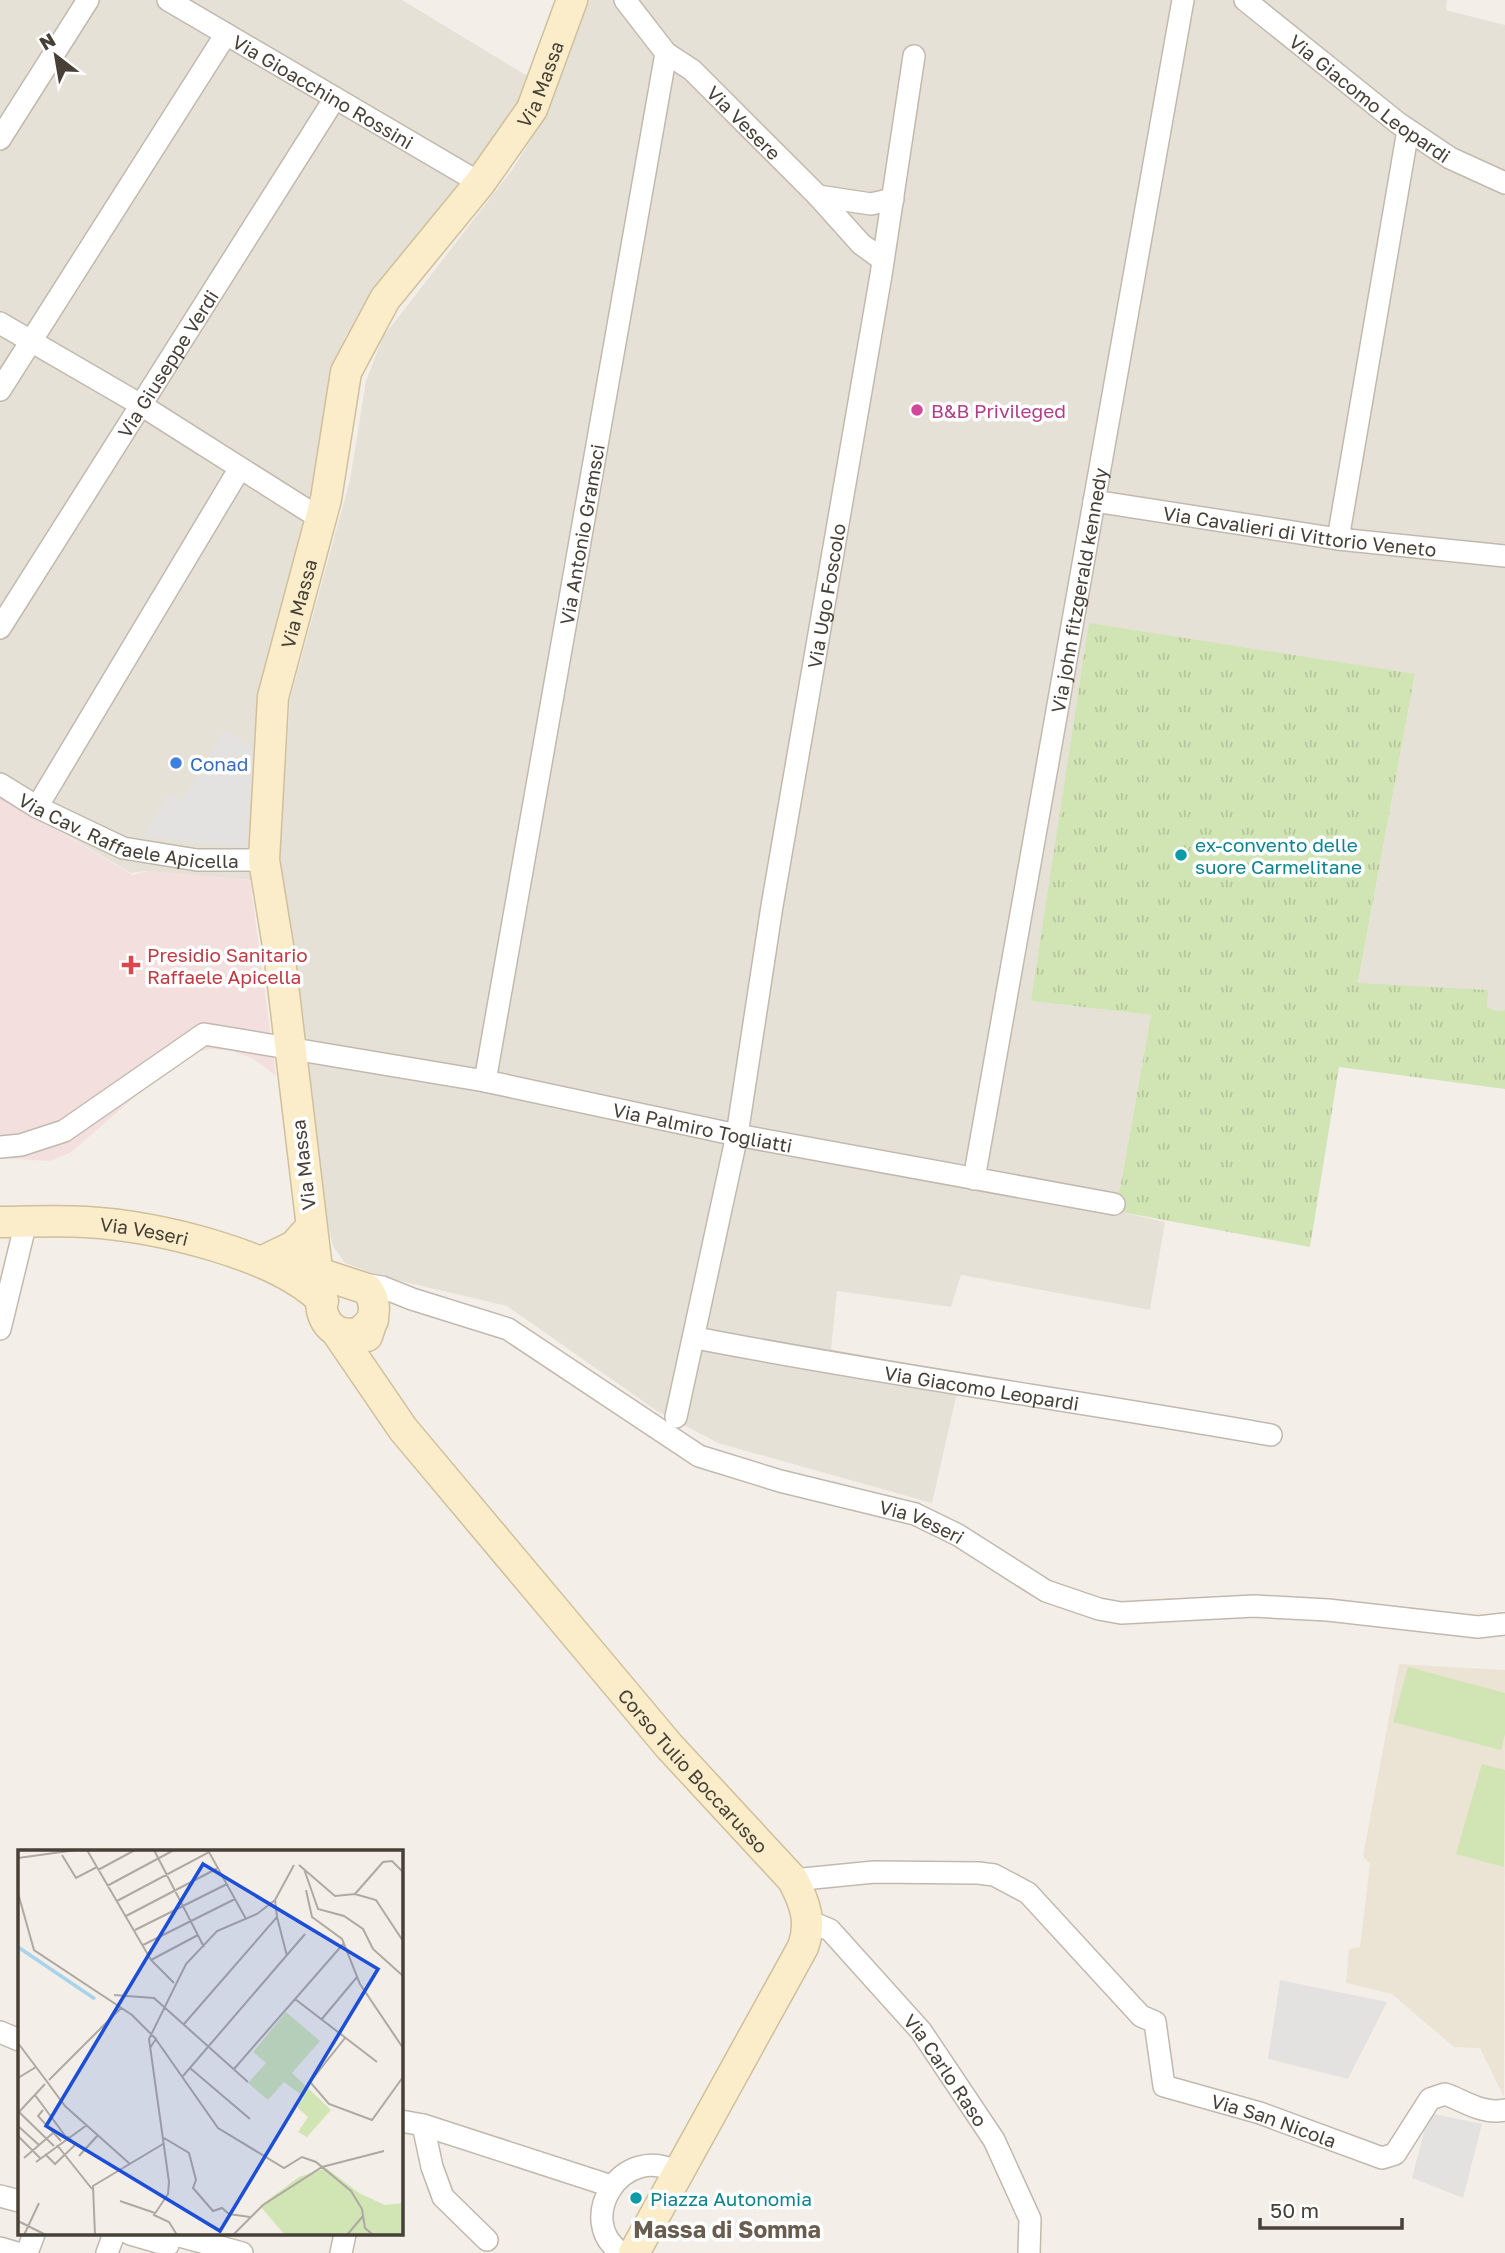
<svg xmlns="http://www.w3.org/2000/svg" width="1505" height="2253" font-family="'Golos Text',sans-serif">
  <defs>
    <pattern id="grass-tufts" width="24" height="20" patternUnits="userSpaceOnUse" patternTransform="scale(1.75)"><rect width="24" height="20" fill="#d1e4b4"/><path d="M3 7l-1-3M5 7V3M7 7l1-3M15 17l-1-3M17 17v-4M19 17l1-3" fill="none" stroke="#b5c59b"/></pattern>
  </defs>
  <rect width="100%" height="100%" fill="#f3efe8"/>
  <g fill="#e6e1d7">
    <polygon points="0,0 402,0 529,77 509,127 454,192 345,337 331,386 304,539 263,671 257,711 251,880 146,871 131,873 0,796"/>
    <polygon points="585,0 1447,0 1446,10 1505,25 1505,1010 1497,1011 1487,1007 1487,990 1358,984 1415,674 1031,1001 1151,1015 1116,1211 1165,1222 1150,1310 961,1275 951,1307 837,1291 831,1349 961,1375 932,1503 718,1443 657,1411 507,1306 379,1276 345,1263 333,1246 315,1171 282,905 280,850 290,699 350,480 366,381 383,337 512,170 546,115"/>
  </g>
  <polygon fill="#ebe3d3" points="1399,1664 1505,1670 1504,2097 1480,2048 1454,2047 1392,1994 1346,1983 1349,1949 1360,1947 1370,1864 1363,1856"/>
  <polygon fill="#f3dfdd" points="0,797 133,875 148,871 250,880 276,1076 254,1059 233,1051 212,1049 191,1052 173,1064 70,1153 49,1161 0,1158"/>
  <polygon fill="url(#grass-tufts)" points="1089,623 1415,674 1358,983 1488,990 1487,1007 1497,1011 1505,1010 1505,1089 1339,1067 1310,1247 1116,1211 1151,1015 1031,1001"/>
  <g fill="#d1e4b4">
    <polygon points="1408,1667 1505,1693 1505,1734 1501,1750 1393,1722"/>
    <polygon points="1482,1764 1505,1770 1504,1867 1456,1854"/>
  </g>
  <g fill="#e4e2e0">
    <polygon points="224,731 253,748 247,847 142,836 170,793 182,800"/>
    <polygon points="1280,1980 1387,2002 1348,2079 1268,2059"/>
    <polygon points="1429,2113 1482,2124 1463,2198 1412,2178"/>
  </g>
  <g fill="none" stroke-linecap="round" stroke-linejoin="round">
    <g stroke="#c1b9ae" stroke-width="24">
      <g id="street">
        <path id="s1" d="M168,0L480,183"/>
        <path id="s2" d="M1245,0L1398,123L1450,158L1505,183"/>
        <path id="s3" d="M666,53L692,70L818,196L861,244L883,260"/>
        <polyline points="0,139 88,0"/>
        <polyline points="818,196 871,204 893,199"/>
        <polyline points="0,323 141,405 321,519"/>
        <polyline points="0,390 226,34"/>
        <path id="s4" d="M1094,501L1338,539L1505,556"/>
        <polyline points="1338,539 1408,130"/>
        <path id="s5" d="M0,628L335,98"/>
        <path id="s6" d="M0,784L37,807L123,848L197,860H264"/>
        <polyline points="37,807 240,468"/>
        <path id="s7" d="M485,1081L666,53L625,0"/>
        <path id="s8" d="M0,1147L21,1145L64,1131L204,1034L485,1081L737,1135L1114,1204"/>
        <path id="s9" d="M974,1179L1183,0"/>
        <path id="s10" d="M356,1283L382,1287L412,1299L508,1329L699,1456L780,1481L915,1514L958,1535L1046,1591L1099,1609L1121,1613L1254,1606L1328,1610L1478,1627L1505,1624"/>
        <polyline points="0,1329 26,1222"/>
        <path id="s11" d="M696,1338C886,1375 1079,1401 1271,1435"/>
        <path id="s12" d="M676,1417L737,1135L772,906L881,275L914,56"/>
        <path id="s13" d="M793,1880L874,1872L978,1873L994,1875L1028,1893L1141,2016L1155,2022L1164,2086L1260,2113L1382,2158L1395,2154L1430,2099L1445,2094C1465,2101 1483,2115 1505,2110"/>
        <path id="s14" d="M809,1921L830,1930L921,2031L994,2140L1030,2219L1029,2253"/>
        <polyline points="0,2032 19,2040"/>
        <polyline points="401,2121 423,2125 611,2186"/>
        <polyline points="423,2125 432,2167 443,2197 487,2240"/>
        <polyline points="0,2196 19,2201"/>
        <polyline points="130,2234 168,2245"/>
        <polyline points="176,2235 242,2253"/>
        <polyline points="0,2248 17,2253"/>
        <polyline points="27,2253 34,2234"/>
        <polyline points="107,2253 114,2234"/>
        <polyline points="341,2253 345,2234"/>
        <path d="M622,2253C573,2222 622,2140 678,2173"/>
      </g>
    </g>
    <g stroke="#cfc09b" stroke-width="33">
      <g id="secondary">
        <path id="s15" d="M0,1222C29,1222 58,1220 86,1222C154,1226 275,1253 323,1301"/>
        <polyline points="261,1262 294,1246 311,1227"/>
        <path d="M303,1268L367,1289C379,1305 373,1318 367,1336"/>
        <path id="s16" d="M373,1320L360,1332C341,1338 327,1329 322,1311L279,952L264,860L273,697L326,499L346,372L385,299L480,183L532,109L572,0"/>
        <path id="s17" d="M336,1331L403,1429L669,1746L793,1880C805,1903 812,1922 803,1947L634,2253"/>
      </g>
    </g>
    <use href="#street" stroke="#fff" stroke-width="21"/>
    <use href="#secondary" stroke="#fbedca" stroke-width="30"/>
  </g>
  <circle fill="#d1479c" stroke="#fff" stroke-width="2.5" cx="917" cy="410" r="7"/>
  <circle fill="#3f7fe0" stroke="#fff" stroke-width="2.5" cx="176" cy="763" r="7"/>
  <g fill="#0f9aa8" stroke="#fff" stroke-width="2.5">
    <circle cx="1181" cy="855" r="7"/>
    <circle cx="636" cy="2198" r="7"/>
  </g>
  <path fill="#e0444e" stroke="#fff" stroke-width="2.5" d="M127.5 954.5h7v7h7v7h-7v7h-7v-7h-7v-7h7z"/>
  <g text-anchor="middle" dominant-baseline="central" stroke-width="7" stroke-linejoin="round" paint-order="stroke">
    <g font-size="19" fill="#464037" stroke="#fff">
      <text stroke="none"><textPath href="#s16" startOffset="1368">Via Massa</textPath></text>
      <text stroke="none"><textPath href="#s1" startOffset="180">Via Gioacchino Rossini</textPath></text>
      <text stroke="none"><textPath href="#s2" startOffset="159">Via Giacomo Leopardi</textPath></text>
      <text stroke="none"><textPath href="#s3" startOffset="105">Via Vesere</textPath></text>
      <text stroke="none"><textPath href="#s5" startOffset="313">Via Giuseppe Verdi</textPath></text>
      <text stroke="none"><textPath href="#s4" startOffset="208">Via Cavalieri di Vittorio Veneto</textPath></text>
      <text stroke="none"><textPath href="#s7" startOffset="555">Via Antonio Gramsci</textPath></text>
      <text stroke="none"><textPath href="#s9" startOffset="598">Via john fitzgerald kennedy</textPath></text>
      <text stroke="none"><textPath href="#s12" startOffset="835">Via Ugo Foscolo</textPath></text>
      <text stroke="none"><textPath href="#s16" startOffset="782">Via Massa</textPath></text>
      <text stroke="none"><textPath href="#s6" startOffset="140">Via Cav. Raffaele Apicella</textPath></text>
      <text stroke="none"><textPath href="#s8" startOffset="744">Via Palmiro Togliatti</textPath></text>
      <text transform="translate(303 1165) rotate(-97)">Via Massa</text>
      <text stroke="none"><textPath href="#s15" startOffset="145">Via Veseri</textPath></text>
      <text stroke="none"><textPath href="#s11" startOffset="290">Via Giacomo Leopardi</textPath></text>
      <text stroke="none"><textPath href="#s10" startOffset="621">Via Veseri</textPath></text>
      <text stroke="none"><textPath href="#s17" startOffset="567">Corso Tulio Boccarusso</textPath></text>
      <text stroke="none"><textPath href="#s14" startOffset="205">Via Carlo Raso</textPath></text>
      <text stroke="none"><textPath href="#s13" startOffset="602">Via San Nicola</textPath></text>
    </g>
    <g font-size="19" fill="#b23c85" stroke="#fff" text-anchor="start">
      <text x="931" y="410">B&amp;B Privileged</text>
    </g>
    <g font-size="19" fill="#366cbe" stroke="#fff" text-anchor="start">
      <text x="190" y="763">Conad</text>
    </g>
    <g font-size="19" fill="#0d838f" stroke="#fff" text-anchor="start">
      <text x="1195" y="844">ex-convento delle<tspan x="1195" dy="22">suore Carmelitane</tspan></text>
      <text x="650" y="2198">Piazza Autonomia</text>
    </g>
    <g font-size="19" fill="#be3a42" stroke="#fff" text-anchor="start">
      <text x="147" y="954">Presidio Sanitario<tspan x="147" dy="22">Raffaele Apicella</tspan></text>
    </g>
    <g font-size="23" font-weight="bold" fill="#685d4f" stroke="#fff">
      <text x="727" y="2229">Massa di Somma</text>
    </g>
  </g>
  <g transform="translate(18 1850)">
    <rect width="385" height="385" fill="#f3efe8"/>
    <path d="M268,162L302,191L274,223L313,260L289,287L280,282L290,267L279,257L286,247L266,232L250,250L230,233L248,213L235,202Z" fill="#d1e4b4"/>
    <path d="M308,318L341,343L367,355L385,353V385H267L242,356L281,327Z" fill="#d1e4b4"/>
    <path fill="none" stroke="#a9d3eb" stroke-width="3.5" d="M0,97L77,149"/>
    <path fill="none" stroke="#aea9a1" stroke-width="2" d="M69,0L133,110L156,133M136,0L186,97M44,5L58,28L79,17M0,8L58,0M281,15L317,46L337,44L358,50L385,91M286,19L300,59L326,66L345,79L355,99L385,126M80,20L117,0M89,36L156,0M288,40L294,67L324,89L342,134L385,198M0,43L16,100L114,165L138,189L132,198M337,44L365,12L374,11L385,22M99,51L191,2L228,69M108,66L200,18M259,67L269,106M117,80L209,34M125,95L217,49M133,110L180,85M96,145L136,148L230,232M277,149L359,212M303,170L339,127M166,174L259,67L257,50M137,188L200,278L266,318L284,307L298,312L333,341L344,359L347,378L355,385M327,188L292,232L311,254L354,270L385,227M0,193L27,229M172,218L232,269M216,219L326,93M165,226L287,84M0,228L18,217M31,230L103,158M31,234L27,229L47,256L112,314M17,245L48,287M25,260L20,266L43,291M1,262L36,296M1,262L27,234M0,276L21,295M0,286L22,308M146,288L171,303L178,330L175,338L195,361L204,358L211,364L232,367M39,295L74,339M27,304L37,314L57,295L49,286M61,306L80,285M6,308L35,283M18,312L69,275M102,351L137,363M0,371L28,385M6,385L21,353M77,385L75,336L145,294M159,385L151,372L136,365L150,344L151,332L131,189L168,114L199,81L239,64L257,50L276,15M215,385L245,355L304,317L366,301M329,385L345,366"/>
    <path fill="#1d4ed8" fill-opacity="0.15" stroke="#1d4ed8" stroke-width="3.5" d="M185,14L360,119L202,381L28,276Z"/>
    <rect width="385" height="385" fill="none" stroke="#464037" stroke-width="3.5"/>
  </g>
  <g transform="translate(56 56) rotate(329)" stroke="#ffffff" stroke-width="5" paint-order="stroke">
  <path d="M0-5L12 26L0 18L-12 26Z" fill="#464037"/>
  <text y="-10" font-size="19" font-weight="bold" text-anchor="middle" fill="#464037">N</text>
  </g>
  <path d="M1260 2218v10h142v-10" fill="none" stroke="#464037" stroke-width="3.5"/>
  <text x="1270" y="2218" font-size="21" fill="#464037" stroke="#ffffff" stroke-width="5" paint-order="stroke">50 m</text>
</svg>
